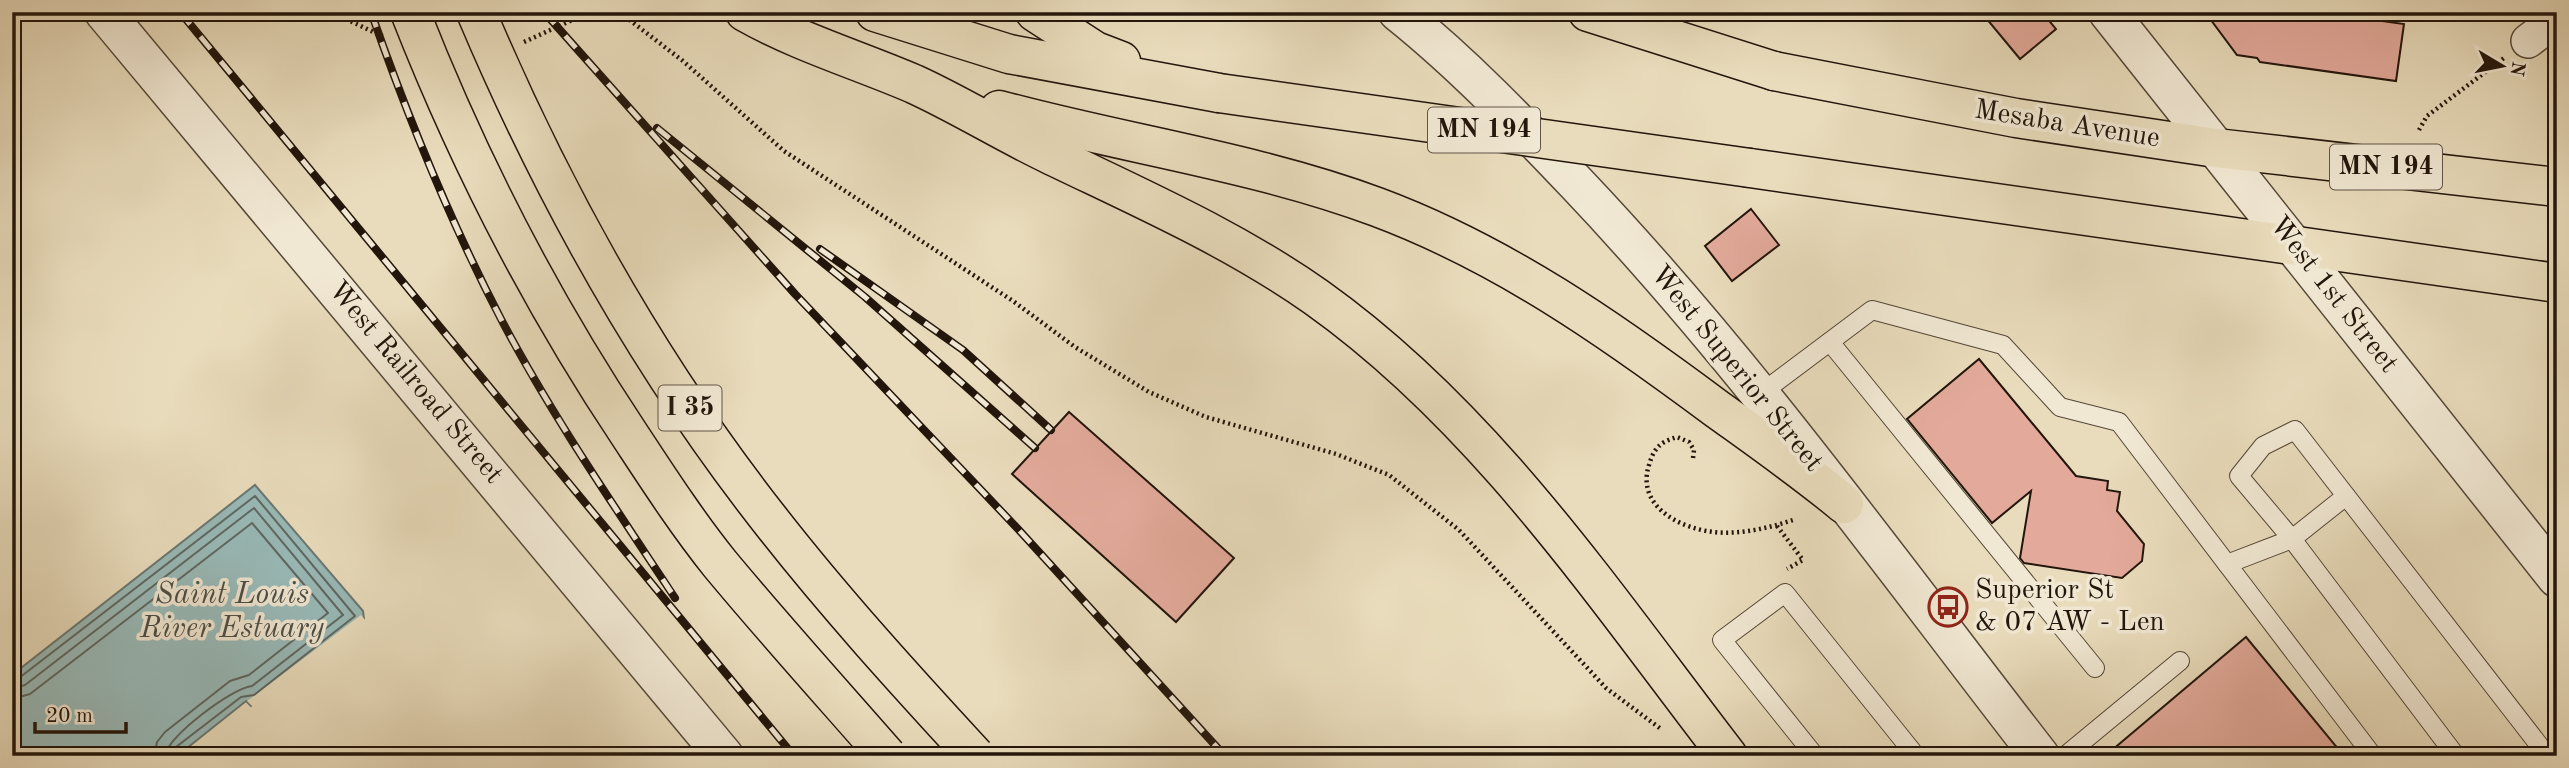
<svg xmlns="http://www.w3.org/2000/svg" width="2569" height="768" font-family="'Old Standard TT',serif">
  <rect width="100%" height="100%" fill="#e9dcbc"/>
  <filter id="stains"><feTurbulence type="fractalNoise" baseFrequency=".00286" numOctaves="4"/><feColorMatrix values="0 0 0 0 .2 0 0 0 0 .09 0 0 0 0 .02 0 0 0 .5 -.17"/></filter>
  <radialGradient id="worn" r=".72"><stop offset=".6" stop-color="#630" stop-opacity="0"/><stop offset="1" stop-color="#630" stop-opacity=".3"/></radialGradient>
  <polygon fill="#99bab8" stroke="#697873" stroke-width="2" points="255,485 363,611 364,619 251,706 246,701 177,756 12,756 12,675"/>
  <polygon fill="#e9dcbc" points="361,615 366,621 254,708 247,701"/>
  <g fill="none" stroke-linecap="round" stroke-linejoin="round">
    <g stroke="#5e6862" stroke-width="2">
      <polyline points="12,680 19,678 255,496 355,616 254,695 241,697 176,747 173,756"/>
      <path d="M12,689L25,685L254,508L343,615L252,686C234,687 166,737 165,756"/>
      <polyline points="12,699 30,694 252,523 328,613 249,675 230,681 165,732 157,742 154,756"/>
    </g>
  </g>
  <g fill="#e3aa9b" stroke="#22150b" stroke-width="2">
    <polygon points="1981,12 2042,12 2056,29 2020,59"/>
    <polygon points="2205,12 2317,12 2404,24 2396,81 2260,62 2257,58 2237,55"/>
    <polygon points="1751,209 1779,245 1732,281 1705,246"/>
    <polygon points="1979,359 2076,476 2108,481 2107,490 2120,492 2117,511 2144,544 2142,561 2122,578 2024,563 2020,558 2031,491 1992,523 1907,419"/>
    <polygon points="1069,412 1234,558 1176,622 1012,474"/>
    <polygon points="2246,637 2344,756 2105,756"/>
  </g>
  <g fill="none" stroke-linecap="round" stroke-linejoin="round">
    <g stroke="#544737" stroke-width="20">
      <g id="service">
        <polyline points="2529,12 2543,29"/>
        <polyline points="1830,342 2095,668"/>
        <polyline points="1760,394 1872,310 2003,345 2060,407 2119,422 2373,756"/>
        <polyline points="2227,564 2292,539 2346,496"/>
        <polyline points="1815,756 1722,640 1785,593 1916,756"/>
        <polyline points="2065,756 2180,661"/>
        <polyline points="2456,756 2292,539 2239,476 2263,446 2295,430 2539,745 2535,756"/>
      </g>
    </g>
    <g stroke="#544737" stroke-width="36">
      <polyline id="minor" points="2528,41 2557,19"/>
    </g>
    <g stroke="#544737" stroke-width="41">
      <g id="tertiary">
        <polyline points="104,12 724,756"/>
        <path d="M1398,12C1463,64 1520,124 1577,184C1746,362 1890,563 2040,756"/>
        <polyline points="2108,12 2557,578"/>
      </g>
    </g>
    <g stroke="#22150b" stroke-width="41">
      <g id="trunk">
        <polyline points="1774,71 2016,118 2216,148 2557,187"/>
        <polyline points="1750,168 2557,283"/>
      </g>
    </g>
    <g stroke="#22150b" stroke-width="41">
      <g id="motorway">
        <path d="M745,12C798,42 858,60 914,84C960,105 1003,132 1049,154C1140,198 1232,238 1316,297C1485,417 1603,594 1728,756"/>
        <polyline points="875,12 1009,54 1219,93"/>
        <polyline points="1035,12 1095,51 1121,61"/>
        <polyline points="1588,12 1774,71"/>
        <path d="M999,110C1124,144 1256,162 1377,207C1503,254 1611,330 1717,409C1760,440 1803,470 1844,504"/>
      </g>
    </g>
    <g stroke="#22150b" stroke-width="4.5" stroke-dasharray="2 3.5" stroke-linecap="butt">
      <polyline points="331,12 384,37"/>
      <polyline points="609,12 623,15 683,61 784,151 1013,301 1075,347 1149,392 1206,417 1336,454 1389,475 1459,530 1606,688 1661,729"/>
      <polyline points="524,42 590,12"/>
      <polyline points="2419,130 2427,116 2504,58"/>
      <path d="M1693,458L1694,450L1689,442L1677,437C1660,442 1654,448 1649,465C1636,505 1678,528 1713,532C1740,535 1768,528 1793,520"/>
      <polyline points="1777,526 1803,560 1787,569"/>
    </g>
    <use href="#service" stroke="#f1e8d3" stroke-width="18"/>
    <use href="#minor" stroke="#f1e8d3" stroke-width="33"/>
    <use href="#tertiary" stroke="#f1e8d3" stroke-width="38"/>
    <use href="#trunk" stroke="#e9dcbc" stroke-width="38"/>
    <use href="#motorway" stroke="#e9dcbc" stroke-width="38"/>
    <g stroke="#22150b" stroke-width="8">
      <g id="rail">
        <polyline points="180,12 794,756"/>
        <path d="M371,12C408,118 450,221 501,319C552,416 615,507 675,598"/>
        <polyline points="544,12 795,294 1018,529 1225,756"/>
        <polyline points="657,128 865,297 1035,448"/>
        <polyline points="820,249 963,350 1051,430"/>
      </g>
    </g>
    <use href="#rail" stroke="#f1e8d3" stroke-width="5" stroke-dasharray="16" stroke-linecap="butt"/>
    <g stroke="#22150b" stroke-width="41" stroke-linecap="butt">
      <g id="motorway-bridge">
        <path d="M410,12C468,160 541,302 629,434C658,478 687,523 720,564C774,629 831,692 887,756"/>
        <path d="M476,12C552,192 649,366 770,520C834,602 904,679 975,756"/>
        <polyline points="1219,93 1750,168"/>
      </g>
    </g>
    <use href="#motorway-bridge" stroke="#e9dcbc" stroke-width="38"/>
  </g>
  <defs>
    <g id="bus-ring" transform="scale(2.0125)"><circle r="9.5" fill="#f1e8d3" stroke="#8f2418" stroke-width="1.5"/><path d="M-5-6H5V4H4V6H2V4H-2V6H-4V4H-5ZM-3.5-4V0h7V-4ZM-3.5 1.2v1.5H-2V1.2ZM2 1.2v1.5H3.5V1.2Z" fill="#8f2418"/></g>
  </defs>
  <g fill-rule="evenodd">
    <use href="#bus-ring" x="1948" y="607"/>
  </g>
  <g text-anchor="middle" dominant-baseline="central" stroke-width="7" stroke-linejoin="round" paint-order="stroke">
    <g fill="#f1e8d3" stroke="#605447" stroke-width="2">
      <rect x="1428" y="107.5" width="112" height="45" rx="5"/>
      <rect x="2330" y="144.5" width="112" height="45" rx="5"/>
      <rect x="658.5" y="385.5" width="63" height="45" rx="5"/>
    </g>
    <g font-size="26" font-weight="bold" fill="#22150b">
      <text x="1484" y="130">MN 194</text>
      <text x="2386" y="167">MN 194</text>
      <text x="690" y="408">I 35</text>
    </g>
    <g font-size="28" fill="#22150b" stroke="#f1e8d3">
      <text transform="translate(2067 125) rotate(9)">Mesaba Avenue</text>
      <text transform="translate(2333 295) rotate(52)">West 1st Street</text>
      <text transform="translate(1736 369) rotate(51)">West Superior Street</text>
      <text transform="translate(415 383) rotate(50)">West Railroad Street</text>
    </g>
    <g font-size="28" fill="#22150b" stroke="#f1e8d3" text-anchor="start">
      <text x="1975" y="591">Superior St<tspan x="1975" dy="32">&amp; 07 AW - Len</tspan></text>
    </g>
    <g font-size="30" font-style="italic" fill="#4c4f48" stroke="#f1e8d3">
      <text x="232" y="595">Saint Louis<tspan x="232" dy="34">River Estuary</tspan></text>
    </g>
  </g>
  <rect width="2569" height="768" fill="none" stroke="#e9dcbc" stroke-width="42"/>
  <rect x="14" y="14" width="2541" height="740" fill="none" stroke="#22150b" stroke-width="3.5"/>
  <rect x="21" y="21" width="2527" height="726" fill="none" stroke="#22150b" stroke-width="2"/>
  <g transform="translate(2502 66) rotate(100)" stroke="#f1e8d3" stroke-width="5" paint-order="stroke">
  <path d="M0-5L12 26L0 18L-12 26Z" fill="#22150b"/>
  <text y="-10" font-size="19" font-weight="bold" text-anchor="middle" fill="#22150b">N</text>
  </g>
  <path d="M35 722v10h91v-10" fill="none" stroke="#22150b" stroke-width="3.5"/>
  <text x="46" y="722" font-size="21" fill="#22150b" stroke="#f1e8d3" stroke-width="5" paint-order="stroke">20 m</text>
  <rect width="100%" height="100%" filter="url(#stains)"/>
  <rect width="100%" height="100%" fill="url(#worn)"/>
</svg>
